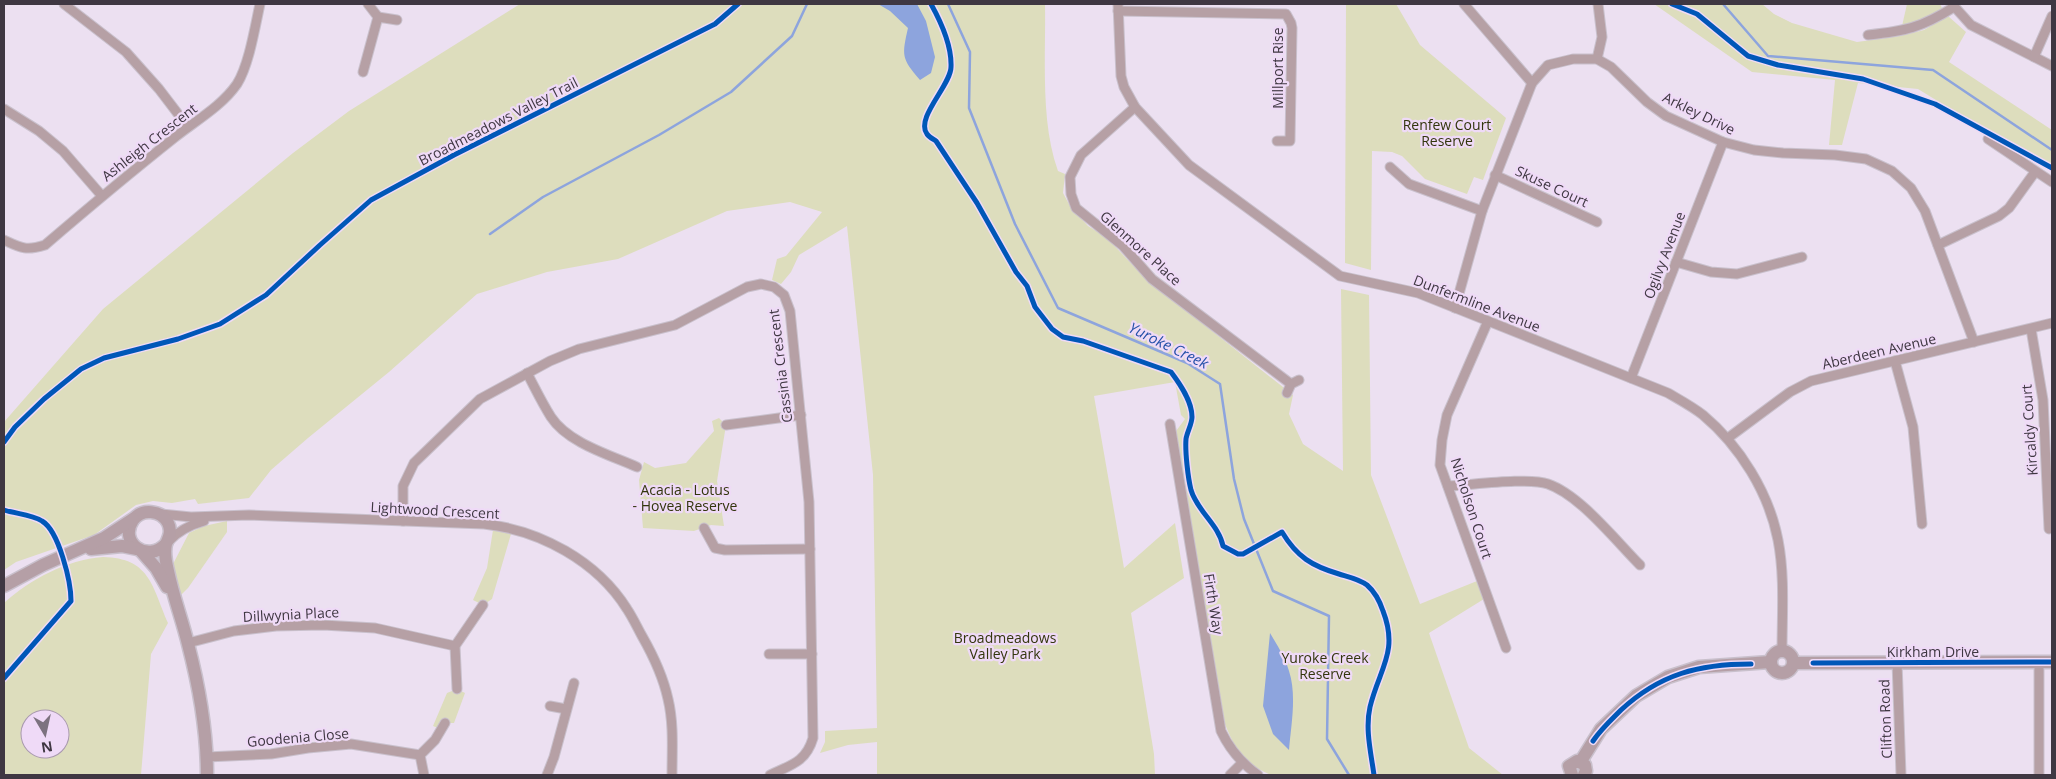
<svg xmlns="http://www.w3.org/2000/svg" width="2056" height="779" font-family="'Open Sans',sans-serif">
  <rect width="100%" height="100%" fill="#ece0f1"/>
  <g fill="#ddddbd" fill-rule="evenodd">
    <path d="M520,4H1045C1046,57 1040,121 1058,171L1065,174L1063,193L1070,206L1088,226L1106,237L1145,278L1293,395L1289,414L1303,444L1343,471L1341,289L1369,295L1371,475L1420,604L1477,581L1484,599L1429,633L1469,748L1503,775H1271C1245,764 1235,750 1225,724L1176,431L1185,419L1181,415L1175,382L1094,396L1124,568L1175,523L1184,578L1131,613L1154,754L1155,775H877V742L848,745L820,753L825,742V731L877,728L873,475L847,226L799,255L791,272L781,284L772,280L777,259L786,256L822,212L790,202L727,211L618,259L547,272L477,294L389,372L308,438L271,470L249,498L198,504L195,499L172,503L153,501L136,505L94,535L16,562L4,570V422L103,309L293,153L349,111Z"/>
    <polygon points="1346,4 1396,4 1420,45 1506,118 1483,180 1474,177 1467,194 1425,179 1402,156 1392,152 1372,151 1371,270 1345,263"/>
    <polygon points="1654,4 1762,4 1774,14 1792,23 1857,42 1900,36 1924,30 1948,16 1966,32 1949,62 2052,130 2052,171 1918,89 1858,83 1842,145 1829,145 1835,80 1752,72"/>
    <polygon points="1907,4 1940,4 1942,8 1922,21 1902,26"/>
    <polygon points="719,418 726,425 717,481 724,526 711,525 694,531 643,528 639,480 644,462 655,468 686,463 714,431 712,421"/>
    <polygon points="227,521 227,532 188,588 179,597 172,566 189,533 204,526"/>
    <polygon points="493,530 511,534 492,599 483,605 473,600 487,568"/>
    <path d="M103,557C150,558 152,586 168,623L151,654L141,775H4V603C31,579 66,560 103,557ZM30,719H60V749H30Z"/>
    <polygon points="457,689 465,693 454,723 445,723 438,728 433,726 447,693"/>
  </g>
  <g fill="#8da4dd">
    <path d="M878,4H917L926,21L935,57L931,73L920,80C901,58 902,55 908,28L890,11Z"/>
    <path d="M1270,633C1277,645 1285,657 1289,671C1297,695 1291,725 1289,750L1273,734L1263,706Z"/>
  </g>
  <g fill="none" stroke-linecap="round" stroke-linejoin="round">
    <g stroke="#8da4dd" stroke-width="2.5">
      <polyline points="948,4 970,52 969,108 1015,224 1058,308 1187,363 1220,384 1234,479 1244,519 1273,591 1329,616 1327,739 1349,775"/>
      <polyline points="1723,4 1768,56 1933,70 2052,150"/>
      <polyline points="490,234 543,197 659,135 731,92 792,36 807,4"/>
    </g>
    <g stroke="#c9c0cc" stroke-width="11">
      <g id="street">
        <polyline points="64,4 126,52 159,89 188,127"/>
        <polyline points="368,4 378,17"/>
        <path d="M1118,4L1121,76L1124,87L1135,107L1189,165L1340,276L1418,293L1668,393C1680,400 1693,407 1703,415C1740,446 1769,493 1778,540C1785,576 1782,615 1782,651"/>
        <polyline points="1464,4 1532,83"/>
        <polyline points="1952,4 1971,25 2052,66"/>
        <polyline points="1118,11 1286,14 1291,23 1292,28 1290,141 1277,141"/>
        <path d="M1868,35C1905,31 1921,28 1954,7"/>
        <polyline points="2034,57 2052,16"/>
        <polyline points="1597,59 1602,37 1598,4"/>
        <polyline points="363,72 378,17 397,20"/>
        <polyline points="1135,107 1081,155 1070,177 1071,194 1076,208 1123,246 1152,279 1291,384"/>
        <polyline points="4,109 39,131 63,151 102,196"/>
        <polyline points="1988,139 2052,182"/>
        <polyline points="1390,167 1409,184 1482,211"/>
        <polyline points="1495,175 1597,222"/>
        <path d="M4,240C21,248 26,251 45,245C87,209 130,173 174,138C195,121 221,107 237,84C249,65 255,27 260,4"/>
        <polyline points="1938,245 1999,216 2009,208 2035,172"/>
        <polyline points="1676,262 1711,272 1737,274 1802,257"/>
        <polyline points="1455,308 1482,211 1532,83 1548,65 1573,59 1597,59 1611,67 1647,102 1666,116 1723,142 1754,150 1783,153 1835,155 1866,159 1892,171 1911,188 1925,211 1974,342"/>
        <polyline points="1488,321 1447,415 1442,440 1440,465 1506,648"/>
        <polyline points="2031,329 2043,400 2049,529"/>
        <polyline points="1895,361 1913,427 1922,524"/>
        <path d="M527,373C535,388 542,403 551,417C568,443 610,455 637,467"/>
        <polyline points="1631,378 1723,142"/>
        <polyline points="1287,393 1291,384 1299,380"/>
        <path d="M1170,424L1221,731C1230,750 1241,763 1258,775"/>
        <polyline points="726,425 801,415"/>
        <polyline points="1728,438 1790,392 1811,381 2052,323"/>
        <path d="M1448,486C1472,485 1528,477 1548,484C1580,495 1616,541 1640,565"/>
        <path d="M161,514L191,517L249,515L484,524C540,530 597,561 627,609C633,618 637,627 642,636C654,657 663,676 668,699C674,724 672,750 672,775"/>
        <path d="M403,521V486L414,463L480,399L550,361L579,349L675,325L747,287L761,284L774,287L784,295L790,311L809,502L813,738C806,762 791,765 770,775"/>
        <polyline points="704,528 715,548 725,550 810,549"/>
        <path d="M169,541C179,530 190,525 204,521"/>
        <polyline points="188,643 234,631 276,626 323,625 375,628 455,646"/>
        <polyline points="769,654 812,654"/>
        <polyline points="1897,662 1901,775"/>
        <polyline points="457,689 455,646 483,605"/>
        <polyline points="550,706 566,709"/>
        <polyline points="207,757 271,754 308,748 351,744 420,755"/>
        <polyline points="424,775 420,755 435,740 445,723"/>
        <polyline points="547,775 554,757 574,683"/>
        <polyline points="1230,775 1242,763"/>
        <polyline points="2039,775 2039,662"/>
      </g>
    </g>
    <g stroke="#c9c0cc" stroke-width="15">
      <g id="secondary">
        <path d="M166,544C147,564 118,542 133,520C142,508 161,510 168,523C172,531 169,537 166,544C164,552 166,563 168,571C173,596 182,619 188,644C199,686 207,732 207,775"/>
        <polyline points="91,549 122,546 137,549"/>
        <polyline points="141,551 156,568 167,587"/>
        <polyline points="4,586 43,565 104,538 133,519"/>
        <circle cx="1782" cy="662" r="11"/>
        <polyline points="1794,663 2052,662"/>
        <polyline points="1581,761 1601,729 1636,696 1668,677 1699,667 1770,662"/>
        <polyline points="1572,775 1569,766 1577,761 1585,765 1586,771 1584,775"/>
      </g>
    </g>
    <use href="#street" stroke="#b6a0a5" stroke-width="9"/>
    <use href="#secondary" stroke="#b59fa6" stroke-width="12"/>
    <g stroke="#efdaf7" stroke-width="8">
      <g id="cycleway">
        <path d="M931,4C941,22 952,45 951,67C951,85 915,118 927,134C929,137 933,139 936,141L977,203L1016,272L1027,286L1035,307L1052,329L1063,337L1083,341L1171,372C1180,384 1192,401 1192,417C1192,424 1187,432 1186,439C1185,452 1188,478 1191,490C1197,511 1219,525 1223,546L1238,554H1243L1282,532C1297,557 1312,566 1339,574C1349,577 1359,579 1367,585C1375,592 1380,602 1383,611C1399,652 1379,669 1370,707C1365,729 1371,753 1374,775"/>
        <polyline points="1672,4 1697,14 1748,56 1778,65 1863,79 1935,104 2052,168"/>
        <polyline points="4,442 15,427 44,399 81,369 104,358 178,339 220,324 266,295 320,245 371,200 454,155 715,24 738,4"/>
        <path d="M4,510C16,514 31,514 42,521C59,531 71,582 71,601L4,678"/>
        <polyline points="1813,663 2052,662"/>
        <path d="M1593,741C1601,729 1611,720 1621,710C1660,674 1699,664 1751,664"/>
      </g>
    </g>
    <use href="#cycleway" stroke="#0057b8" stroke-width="5"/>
  </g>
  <g text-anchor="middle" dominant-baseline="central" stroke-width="4.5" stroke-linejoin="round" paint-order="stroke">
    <g font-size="14" fill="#3f3742" stroke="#efdaf7">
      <text transform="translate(1277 68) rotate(-90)">Millport Rise</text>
      <text transform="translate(1699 113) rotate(26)">Arkley Drive</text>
      <text transform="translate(498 121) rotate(-27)">Broadmeadows Valley Trail</text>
      <text transform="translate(149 142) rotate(-38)">Ashleigh Crescent</text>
      <text transform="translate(1552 186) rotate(25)">Skuse Court</text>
      <text transform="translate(1141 248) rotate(42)">Glenmore Place</text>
      <text transform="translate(1664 255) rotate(-69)">Ogilvy Avenue</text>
      <text transform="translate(1477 303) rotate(21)">Dunfermline Avenue</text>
      <text transform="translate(1879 351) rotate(-13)">Aberdeen Avenue</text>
      <text transform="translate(780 366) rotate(-97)">Cassinia Crescent</text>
      <text transform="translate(2029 430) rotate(-94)">Kircaldy Court</text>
      <text transform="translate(1472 508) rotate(72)">Nicholson Court</text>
      <text transform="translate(435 510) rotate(3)">Lightwood Crescent</text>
      <text transform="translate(1214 604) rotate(81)">Firth Way</text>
      <text transform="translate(291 614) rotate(-3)">Dillwynia Place</text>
      <text x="1933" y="651">Kirkham Drive</text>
      <text transform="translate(1885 719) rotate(-92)">Clifton Road</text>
      <text transform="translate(298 737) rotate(-5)">Goodenia Close</text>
    </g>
    <g font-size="14" fill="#33360d" stroke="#efdaf7">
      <text x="1447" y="124">Renfew Court<tspan x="1447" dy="16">Reserve</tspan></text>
      <text x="685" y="489">Acacia - Lotus<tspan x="685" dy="16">- Hovea Reserve</tspan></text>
      <text x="1005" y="637">Broadmeadows<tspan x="1005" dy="16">Valley Park</tspan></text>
      <text x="1325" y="657">Yuroke Creek<tspan x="1325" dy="16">Reserve</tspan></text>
    </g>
    <g font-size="15" font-style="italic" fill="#2450a8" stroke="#efdaf7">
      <text transform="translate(1169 345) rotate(26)">Yuroke Creek</text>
    </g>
  </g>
  <rect width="2056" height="779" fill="none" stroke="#3f3742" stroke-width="10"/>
  <g transform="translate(45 734) rotate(171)"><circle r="24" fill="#efdaf7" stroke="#a999af"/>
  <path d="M0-4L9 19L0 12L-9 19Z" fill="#7c727f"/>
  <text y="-8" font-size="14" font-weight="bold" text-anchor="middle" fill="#3f3742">N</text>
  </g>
</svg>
